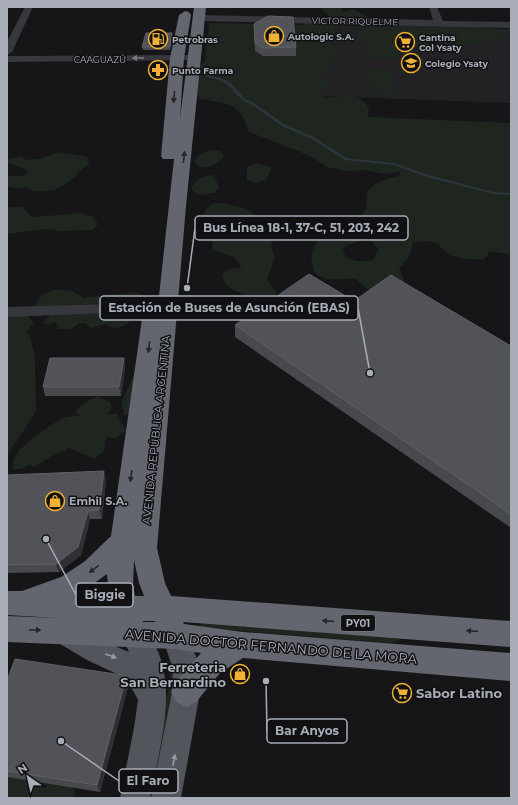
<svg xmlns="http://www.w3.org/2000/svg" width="518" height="805" font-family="Montserrat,sans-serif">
  <rect width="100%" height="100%" fill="#161618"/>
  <polygon fill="#222225" points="305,24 511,29 511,103 318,96"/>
  <g fill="#1e261f">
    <path d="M322,7H342V12L354,9L363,15L371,17L505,30L507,33C500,41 490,39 481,41C475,43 470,45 463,46C450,47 437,45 424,46C410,48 401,59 386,59C377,59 368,56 361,50L365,42L357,36V28L359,25L367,24L341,17L332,18L340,24L338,32L330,38L332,45L337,48L327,72L322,76L327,84L328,89L321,96C335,102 356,87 369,108L368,117L511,123V255L489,251L488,254L483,260L460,258L450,255L436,243L428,241L413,243L409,257L399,268L404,280L403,283L373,290L367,289L356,279C343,278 328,283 316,274C312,270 314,267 312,262C311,258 311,255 313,250C319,232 341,229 358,232L361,235L360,241L346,246L343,249C344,262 362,263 373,260L379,249C374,245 363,230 363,224L358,219L367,208C367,204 366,199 367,195C369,183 389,178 399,176L401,171L385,174L366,170L346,171L327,167L314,158L298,151L249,132C247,127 245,119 241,114C233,102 213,101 200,99L196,92L199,66L205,61L209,23L302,25L307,20L331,18L321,9Z"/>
    <polygon points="387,69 397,94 375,95 366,70"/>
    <path d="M209,150L221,151L224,157C217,164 202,173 194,162L197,157Z"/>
    <path d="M59,152L88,157L89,164C69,179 65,193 36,191C33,191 31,189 28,188C20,187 15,190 7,186V176H24L28,171L7,162V159L21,156L26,160L43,158Z"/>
    <polygon points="255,163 272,167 267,179 256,183 247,180 247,167"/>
    <path d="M212,175L215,177L219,188L214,193L199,195L191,189C193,181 204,175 212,175Z"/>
    <path d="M215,203C225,203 249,207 255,215C258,218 255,220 258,224L270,229L275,236L271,246L275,257L267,279L277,293L276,297L269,304C261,304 256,299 249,296C238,292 225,289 222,276C226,268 232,268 240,268L241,266L234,257L212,250C213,243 213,233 209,227C206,223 202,223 201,217L210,205Z"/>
    <polygon points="13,207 24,207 25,210 32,217 81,213 92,216 98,224 93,230 60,231 47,229 7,234 7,208"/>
    <path d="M52,290H70L84,298C101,295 118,295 136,292L146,298L139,309L45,311L35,306L41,296Z"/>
    <polygon points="7,311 27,315 34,323 26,332 30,335 35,358 36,412 7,455"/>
    <polygon points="130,311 134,317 127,324 115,329 105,324 91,328 85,323 79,323 71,329 58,329 55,322 49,325 43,322 51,315 55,315"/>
    <polygon points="136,371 133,413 124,415 121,402"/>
    <polygon points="97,396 111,403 111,410 106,414 117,414 126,431 116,438 106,438 104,451 94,459 69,448 52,456 34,467 29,465 21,469 13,469 13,461 20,449 41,432 62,418 81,415 75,412 84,403"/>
    <polygon points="202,623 405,638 391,643 203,628 201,625"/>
    <polygon points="167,659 172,666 175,678 155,798 149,798 170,678 166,663"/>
    <polygon points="7,769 75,788 74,798 7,798"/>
  </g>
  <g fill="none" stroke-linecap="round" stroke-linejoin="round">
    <polygon fill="#2c353c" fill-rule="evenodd" points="204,74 221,78 229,82 245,99 254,103 284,124 312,136 347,158 394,163 432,176 494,192 511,193 511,195 494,194 430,178 393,165 345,160 310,138 282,126 252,105 243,101 227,84 219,80 204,76"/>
    <g fill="#37383d" fill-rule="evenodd">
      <polygon points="25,7 33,7 12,52 7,55 7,42"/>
      <polygon points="429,7 437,7 443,21 511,22 511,28 199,21 194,18 199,15 433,20"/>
      <polygon points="193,55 196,56 198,58 196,60 7,62 7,56"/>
      <polygon points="154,303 159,305 161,308 159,311 7,317 7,307"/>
    </g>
    <g fill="#53555c" fill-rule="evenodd">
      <path d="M64,620L105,642L129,652L121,634L125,625L134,621C144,625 146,631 152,640C180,685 159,749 150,798H120L134,728L138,700L135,694L130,686L119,675L87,660L55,641L51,632L55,623Z"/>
      <polygon points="175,623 184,627 201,669 200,692 181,798 151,798 172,692 173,669 162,636 166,627"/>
    </g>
    <path fill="#63666e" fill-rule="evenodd" d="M194,7H206L186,206L157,548L165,583L171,596L511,621V647L183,622L184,624L243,632L511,653V681L243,658L220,673L196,702L186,707L176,702L171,692L176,682L201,653L175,649L7,642V616L58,618L7,615V591H22L61,577L84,562L111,536L142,319L145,314L152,312L157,314L174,159H163L161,156L170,58L179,15L185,11L189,12L191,15L184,58L180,119ZM134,560L139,583L144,596H135L133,587ZM107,574L109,596L79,594ZM143,621H155V622H143Z"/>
  </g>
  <g fill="#47494d">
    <polygon points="254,24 296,47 296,56 263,56 255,51"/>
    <polygon points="172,35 170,50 143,50 142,47"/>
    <polygon points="354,301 511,346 511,528 235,337 235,325"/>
    <polygon points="124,358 125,367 121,396 45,396 43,387"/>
    <polygon points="7,475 106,480 102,519 90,519 81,555 59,572 7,573"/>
    <polygon points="7,681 128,687 100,792 7,777"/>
  </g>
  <g fill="#2f3033">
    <polygon points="124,358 125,367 121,396 119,387"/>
    <polygon points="104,471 106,480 102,519 99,510"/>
    <polygon points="88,511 90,519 81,555 59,572 56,564"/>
    <polygon points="126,678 128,687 100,792 97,785"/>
  </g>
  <g fill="#525359" stroke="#5f6168">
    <polygon points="268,16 293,17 296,47 263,48 255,43 254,24"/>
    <polygon points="146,33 172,33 170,47 142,47"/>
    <polygon points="309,274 354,301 391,275 511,346 511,514 235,325"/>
    <polygon points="50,358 124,358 119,387 43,387"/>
    <polygon points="104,471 99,510 88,511 78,547 56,564 7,565 7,475"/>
    <polygon points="15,659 122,675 126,678 97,785 7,771 7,681"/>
  </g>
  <defs><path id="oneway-solid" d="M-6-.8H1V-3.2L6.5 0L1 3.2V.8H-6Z"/></defs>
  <use fill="#757881" href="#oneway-solid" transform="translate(138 58) rotate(180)"/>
  <g fill="#26262a">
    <use href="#oneway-solid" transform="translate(174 97) rotate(95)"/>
    <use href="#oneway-solid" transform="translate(184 157) rotate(-84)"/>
    <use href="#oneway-solid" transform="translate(149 347) rotate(97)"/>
    <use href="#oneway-solid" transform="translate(131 476) rotate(98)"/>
    <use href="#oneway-solid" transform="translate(94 569) rotate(143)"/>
    <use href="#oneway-solid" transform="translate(328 621) rotate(-176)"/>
    <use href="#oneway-solid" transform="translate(35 630) rotate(3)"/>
    <use href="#oneway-solid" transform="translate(472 631) rotate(-176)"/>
  </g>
  <g fill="#979ba6">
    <use href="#oneway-solid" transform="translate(111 656) rotate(20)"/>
    <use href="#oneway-solid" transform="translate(174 760) rotate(-79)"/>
  </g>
  <defs>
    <g id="shop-ring" transform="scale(1)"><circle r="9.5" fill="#111113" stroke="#f2b134" stroke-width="1.5"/><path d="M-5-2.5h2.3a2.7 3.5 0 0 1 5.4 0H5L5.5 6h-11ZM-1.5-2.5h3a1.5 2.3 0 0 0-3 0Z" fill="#f2b134"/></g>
    <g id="fuel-ring" transform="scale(1)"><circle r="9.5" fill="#111113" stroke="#f2b134" stroke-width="1.5"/><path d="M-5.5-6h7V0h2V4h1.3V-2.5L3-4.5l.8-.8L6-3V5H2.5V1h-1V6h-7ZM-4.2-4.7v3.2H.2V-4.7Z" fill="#f2b134"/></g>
    <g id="supermarket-ring" transform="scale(1)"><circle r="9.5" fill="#111113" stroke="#f2b134" stroke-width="1.5"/><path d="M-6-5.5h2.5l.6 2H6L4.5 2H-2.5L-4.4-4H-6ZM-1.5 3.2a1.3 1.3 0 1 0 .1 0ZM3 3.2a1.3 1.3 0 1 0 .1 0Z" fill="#f2b134"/></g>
    <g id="university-ring" transform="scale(1)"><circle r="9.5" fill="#111113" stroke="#f2b134" stroke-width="1.5"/><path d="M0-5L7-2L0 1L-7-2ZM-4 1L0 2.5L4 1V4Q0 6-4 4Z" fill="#f2b134"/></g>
    <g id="pharmacy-ring" transform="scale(1)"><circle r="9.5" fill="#111113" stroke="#f2b134" stroke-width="1.5"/><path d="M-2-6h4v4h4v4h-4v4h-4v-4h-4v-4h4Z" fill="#f2b134"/></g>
  </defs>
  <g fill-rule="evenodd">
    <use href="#shop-ring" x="274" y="36"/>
    <use href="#fuel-ring" x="158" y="39"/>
    <use href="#supermarket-ring" x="405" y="42"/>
    <use href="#university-ring" x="411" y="63"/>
    <use href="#pharmacy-ring" x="158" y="70"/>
    <use href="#shop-ring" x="55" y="501"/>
    <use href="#shop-ring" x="240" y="674"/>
    <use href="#supermarket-ring" x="402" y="693"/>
  </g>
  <g text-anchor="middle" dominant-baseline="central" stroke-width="3" stroke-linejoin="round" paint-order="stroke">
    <g font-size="9" fill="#a8adb8" stroke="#111113">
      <text transform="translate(355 21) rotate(1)">VICTOR RIQUELME</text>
      <text x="100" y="59">CAAGUAZÚ</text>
    </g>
    <g font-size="9" font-weight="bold" fill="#a8adb8" stroke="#111113" text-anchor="start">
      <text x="288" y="36">Autologic S.A.</text>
      <text x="419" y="37">Cantina<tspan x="419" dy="10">Col Ysaty</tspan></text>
      <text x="172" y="39">Petrobras</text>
      <text x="425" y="63">Colegio Ysaty</text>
      <text x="172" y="70">Punto Farma</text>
    </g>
    <rect fill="#111113" stroke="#7b7e86" stroke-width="1" x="341" y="615" width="34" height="16" rx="3"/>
    <g font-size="10" font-weight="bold" fill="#a8adb8">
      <text x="358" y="623">PY01</text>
    </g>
    <g font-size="11" fill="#a8adb8" stroke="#111113">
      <text transform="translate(156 430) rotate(-84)">AVENIDA REPÚBLICA ARGENTINA</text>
    </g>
    <g font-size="11" font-weight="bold" fill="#a8adb8" stroke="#111113" text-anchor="start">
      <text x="69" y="501">Emhil S.A.</text>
    </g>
    <g font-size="13" fill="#a8adb8" stroke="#111113">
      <text transform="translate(271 646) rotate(5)">AVENIDA DOCTOR FERNANDO DE LA MORA</text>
    </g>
    <g font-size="13" font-weight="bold" fill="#a8adb8" stroke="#111113" text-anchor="end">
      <text x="226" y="667">Ferreteria<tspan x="226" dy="15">San Bernardino</tspan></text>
      <text x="416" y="693" text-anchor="start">Sabor Latino</text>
    </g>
  </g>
  <path fill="none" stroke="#a8adb8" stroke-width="1.5" d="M187 288L195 228M370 373L358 308M46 539L76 595M266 681L267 731M61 741L119 781"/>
  <g fill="#a8adb8" stroke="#111113" stroke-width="1.5">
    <circle cx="187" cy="288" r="4"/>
    <circle cx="370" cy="373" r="4"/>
    <circle cx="46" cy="539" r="4"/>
    <circle cx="266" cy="681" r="4"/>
    <circle cx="61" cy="741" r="4"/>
  </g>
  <g fill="#111113" stroke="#a8adb8" stroke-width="1.5">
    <rect x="195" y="216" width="213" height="24" rx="4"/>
    <rect x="100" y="296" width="258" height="24" rx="4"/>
    <rect x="76" y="583" width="57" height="24" rx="4"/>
    <rect x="267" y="719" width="80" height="24" rx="4"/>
    <rect x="119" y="769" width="59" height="24" rx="4"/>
  </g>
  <g font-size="12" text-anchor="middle" font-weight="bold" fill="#a8adb8">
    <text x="301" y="232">Bus Línea 18-1, 37-C, 51, 203, 242</text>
    <text x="229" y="312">Estación de Buses de Asunción (EBAS)</text>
    <text x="105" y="599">Biggie</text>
    <text x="307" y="735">Bar Anyos</text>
    <text x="148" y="785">El Faro</text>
  </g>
  <rect width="518" height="805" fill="none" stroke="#a8adb8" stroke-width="16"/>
  <g transform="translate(28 777) rotate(326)" stroke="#111113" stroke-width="3" paint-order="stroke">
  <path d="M0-3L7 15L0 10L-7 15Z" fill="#a8adb8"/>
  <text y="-6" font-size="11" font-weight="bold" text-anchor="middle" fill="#a8adb8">N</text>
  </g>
</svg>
